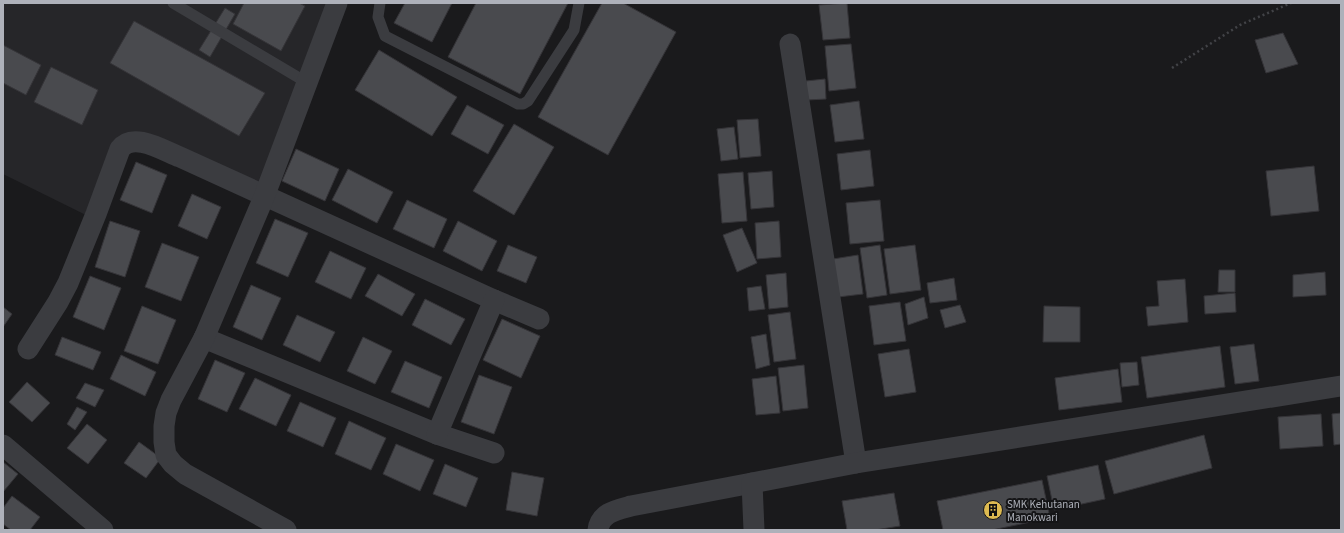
<svg xmlns="http://www.w3.org/2000/svg" width="1344" height="533" font-family="'Source Sans 3',sans-serif">
  <rect width="100%" height="100%" fill="#1a1a1c"/>
  <polygon fill="#262629" points="3,3 334,3 263,193 123,137 96,220 3,174"/>
  <g fill="#494a4e" stroke="#353438">
    <polygon points="244,3 299,3 305,6 281,51 233,24"/>
    <polygon points="405,3 452,3 432,42 394,23"/>
    <polygon points="476,3 568,3 520,94 448,57"/>
    <polygon points="602,3 623,3 676,32 608,155 538,117"/>
    <polygon points="847,3 850,38 823,40 819,5"/>
    <polygon points="225,8 235,14 210,57 199,50"/>
    <polygon points="134,21 265,93 239,136 110,63"/>
    <polygon points="1283,33 1298,64 1266,73 1255,40"/>
    <polygon points="851,44 856,88 829,91 825,46"/>
    <polygon points="3,45 41,65 26,95 3,83"/>
    <polygon points="379,50 457,97 432,136 355,90"/>
    <polygon points="51,67 98,90 82,125 34,102"/>
    <polygon points="825,79 826,99 807,100 806,81"/>
    <polygon points="859,101 864,139 835,142 830,105"/>
    <polygon points="467,105 504,125 488,154 451,134"/>
    <polygon points="758,119 761,156 740,158 737,120"/>
    <polygon points="514,124 554,147 514,215 473,191"/>
    <polygon points="734,127 738,159 721,161 717,129"/>
    <polygon points="296,149 339,169 325,201 282,181"/>
    <polygon points="870,150 874,186 841,190 837,154"/>
    <polygon points="136,162 167,175 152,213 120,200"/>
    <polygon points="1314,166 1319,211 1271,216 1266,171"/>
    <polygon points="348,169 393,192 377,223 332,200"/>
    <polygon points="772,171 774,207 751,209 748,173"/>
    <polygon points="743,172 747,221 722,223 718,174"/>
    <polygon points="192,194 221,207 207,239 178,226"/>
    <polygon points="407,200 447,219 434,248 393,229"/>
    <polygon points="880,200 884,241 850,244 846,203"/>
    <polygon points="275,219 308,233 288,277 256,263"/>
    <polygon points="110,221 140,231 125,277 95,267"/>
    <polygon points="458,221 497,241 482,271 443,251"/>
    <polygon points="779,221 781,257 757,259 755,223"/>
    <polygon points="742,228 757,263 737,272 723,235"/>
    <polygon points="162,243 199,257 181,301 145,287"/>
    <polygon points="508,245 537,257 526,283 497,271"/>
    <polygon points="880,245 887,295 867,298 860,248"/>
    <polygon points="915,245 921,290 890,294 884,249"/>
    <polygon points="330,251 366,268 351,299 315,282"/>
    <polygon points="858,255 863,294 838,297 833,259"/>
    <polygon points="1219,270 1235,270 1235,292 1218,292"/>
    <polygon points="1325,272 1326,295 1293,297 1293,275"/>
    <polygon points="786,273 788,307 769,309 766,275"/>
    <polygon points="378,274 415,294 402,316 365,296"/>
    <polygon points="90,276 121,288 104,330 73,317"/>
    <polygon points="954,278 957,300 930,303 927,283"/>
    <polygon points="1185,279 1188,322 1148,326 1146,307 1159,306 1157,281"/>
    <polygon points="251,285 281,298 262,340 233,327"/>
    <polygon points="761,286 765,309 749,311 747,288"/>
    <polygon points="1235,293 1236,312 1205,314 1204,296"/>
    <polygon points="924,297 928,318 908,325 905,304"/>
    <polygon points="425,299 465,319 451,345 412,325"/>
    <polygon points="900,302 906,341 874,345 869,306"/>
    <polygon points="960,305 966,322 945,328 940,310"/>
    <polygon points="142,306 176,320 158,364 124,351"/>
    <polygon points="1044,306 1080,307 1080,342 1043,342"/>
    <polygon points="3,307 12,314 3,327"/>
    <polygon points="790,312 796,359 774,362 768,315"/>
    <polygon points="297,315 335,332 320,362 283,345"/>
    <polygon points="502,319 540,336 521,378 483,360"/>
    <polygon points="766,334 770,365 756,369 751,337"/>
    <polygon points="62,337 101,352 93,370 55,355"/>
    <polygon points="363,337 392,351 375,384 347,371"/>
    <polygon points="1254,344 1259,381 1235,384 1230,347"/>
    <polygon points="1220,346 1225,387 1147,398 1141,357"/>
    <polygon points="909,349 916,392 885,397 878,354"/>
    <polygon points="121,355 156,372 145,396 110,379"/>
    <polygon points="215,360 245,373 227,412 198,399"/>
    <polygon points="405,361 442,377 429,408 391,392"/>
    <polygon points="1137,362 1139,385 1122,387 1120,363"/>
    <polygon points="804,365 808,408 783,411 778,368"/>
    <polygon points="1118,369 1122,402 1059,410 1055,378"/>
    <polygon points="479,375 512,387 494,434 461,422"/>
    <polygon points="776,376 780,413 756,415 752,379"/>
    <polygon points="255,378 291,395 276,426 239,409"/>
    <polygon points="27,382 50,403 32,422 9,402"/>
    <polygon points="85,383 104,390 95,407 76,398"/>
    <polygon points="300,402 336,418 323,447 287,431"/>
    <polygon points="77,407 87,412 75,430 67,424"/>
    <polygon points="1341,413 1341,444 1334,445 1332,414"/>
    <polygon points="1321,414 1323,446 1280,449 1278,417"/>
    <polygon points="349,421 386,438 371,470 335,454"/>
    <polygon points="87,424 107,440 88,464 67,448"/>
    <polygon points="1204,435 1212,468 1114,494 1105,461"/>
    <polygon points="139,442 161,458 146,478 124,463"/>
    <polygon points="396,444 434,460 420,491 383,474"/>
    <polygon points="3,462 18,474 3,492"/>
    <polygon points="445,464 478,478 466,507 433,494"/>
    <polygon points="1098,465 1105,499 1054,510 1047,476"/>
    <polygon points="512,472 544,478 537,516 506,510"/>
    <polygon points="1042,480 1050,518 992,530 943,530 937,501"/>
    <polygon points="894,493 900,526 875,530 847,530 842,501"/>
    <polygon points="12,496 40,517 30,530 11,530 3,524 3,508"/>
  </g>
  <g fill="none" stroke-linecap="round" stroke-linejoin="round">
    <polyline stroke="#424347" stroke-width="2.5" stroke-dasharray="2 3" stroke-linecap="butt" points="1172,68 1240,25 1291,3"/>
    <g stroke="#3b3c40" stroke-width="11">
      <polyline points="173,3 306,82"/>
      <polyline points="380,3 378,17 385,36 518,104 523,104 528,101 574,30 579,3"/>
    </g>
    <g stroke="#3b3c40" stroke-width="21">
      <polyline points="790,44 856,463"/>
      <polyline points="204,338 437,434 494,453"/>
      <path d="M28,349L58,302L68,283L96,214L120,149C133,131 164,151 180,157L494,300L539,319"/>
      <polyline points="437,434 494,300"/>
      <polyline points="3,445 103,530"/>
      <polyline points="286,530 185,474 173,464 166,455 164,442 164,426 166,413 171,400 204,338 264,197 337,3"/>
      <path d="M598,530C600,513 616,510 631,506L752,483"/>
      <polyline points="754,530 752,483 856,463 1341,386"/>
    </g>
  </g>
  <defs>
    <g id="building-disc" transform="scale(1)"><circle r="9.5" fill="#ddba51" stroke="#151517"/><path d="M-4-6H4V6H1V3H-1V6H-4ZM-2.5-4.3h1.7v1.8h-1.7ZM.8-4.3h1.7v1.8H.8ZM-2.5-1h1.7V.8h-1.7ZM.8-1h1.7V.8H.8Z" fill="#111"/></g>
  </defs>
  <g fill-rule="evenodd">
    <use href="#building-disc" x="993" y="510"/>
  </g>
  <g text-anchor="middle" dominant-baseline="central" stroke-width="4" stroke-linejoin="round" paint-order="stroke">
    <g font-size="11" fill="#aeb1ba" stroke="#151517" text-anchor="start">
      <text x="1007" y="504">SMK Kehutanan<tspan x="1007" dy="13">Manokwari</tspan></text>
    </g>
  </g>
  <rect width="1344" height="533" fill="none" stroke="#aeb1ba" stroke-width="8"/>
</svg>
